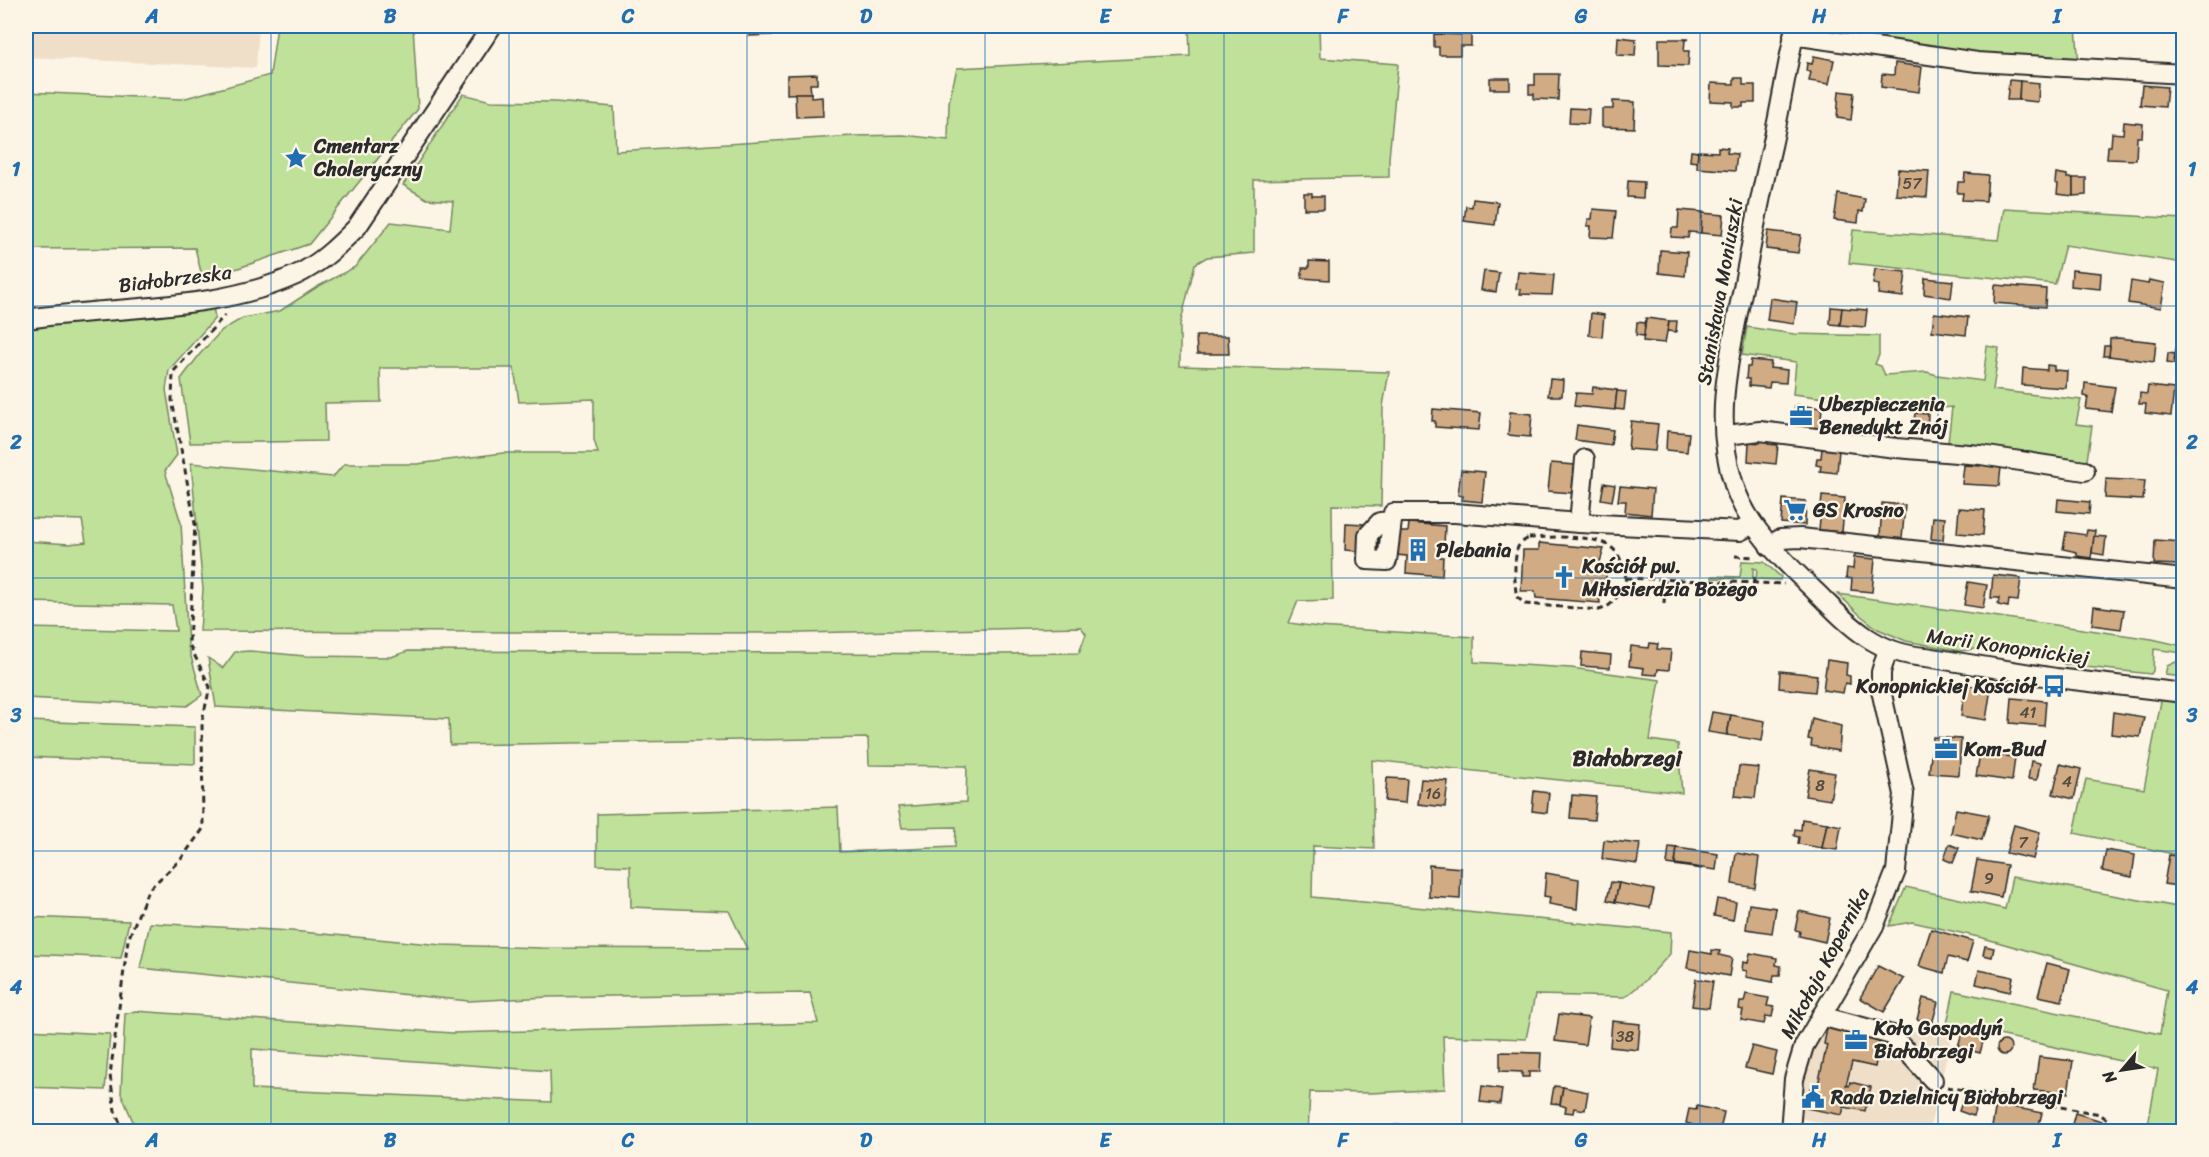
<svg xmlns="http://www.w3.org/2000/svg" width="2209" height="1157" font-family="Sriracha,sans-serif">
  <rect width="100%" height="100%" fill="#fcf5e5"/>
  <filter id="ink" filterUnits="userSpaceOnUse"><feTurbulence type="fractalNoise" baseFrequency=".0167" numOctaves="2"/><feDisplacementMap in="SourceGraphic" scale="12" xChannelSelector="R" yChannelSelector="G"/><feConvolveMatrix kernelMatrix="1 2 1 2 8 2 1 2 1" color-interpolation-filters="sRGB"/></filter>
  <g filter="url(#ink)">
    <g fill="#efdfc8">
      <polygon points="26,26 259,26 256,68 26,57"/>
      <polygon points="1837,1016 1894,1029 1952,1035 1929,1131 1859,1131 1799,1118 1798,1091 1806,1057 1819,1033"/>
    </g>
    <g fill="#c0e199" stroke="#768662" stroke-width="1.5" fill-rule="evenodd">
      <polygon points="277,26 413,26 418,109 309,244 203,280 195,248 26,249 26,92 182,99 270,75"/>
      <path d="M1100,26L1319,27L1320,58L1398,64L1389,158V177L1254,180V253L1207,257L1195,264L1180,325V366L1389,372L1383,406L1381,506L1332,505L1333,600L1298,601L1289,623L1318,627L1474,637V662L1571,668L1660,680L1650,740L1678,744L1682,793L1372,760L1374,849L1313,846L1312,897L1671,932L1670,954L1646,980L1625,997L1535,995L1526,1039L1443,1036L1445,1089L1371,1093L1310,1092L1308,1131H137L121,1093L125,1014L135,1011L452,1033L818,1023L810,993L549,997L469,1001L140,968L150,923L291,931L442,945L541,948L747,949L729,911L631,907L630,866L597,865V814L838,807L840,852L955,847L956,827L902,828L898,807L966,802L967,766L869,765L868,738L450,745L449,719L216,707L208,658L223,668L235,652L250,651L305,656L391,657L408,651L998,654L1079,653L1086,634L1081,627L800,633L200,631L203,589L191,463L333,477L344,464H417L503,453H598L594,440V399L519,402L514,368H380L381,402L325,403L326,441L190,443L181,379L200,354L222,330L243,318L280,311L317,287L355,267L391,222L450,229L453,201L427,199L403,185L463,94L491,101L555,102L614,107L616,151L853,136L903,135L948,140L949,102L957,68L1190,56L1189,26L1100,28ZM252,1049L550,1071L551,1102L252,1089Z"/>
      <polygon points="1810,26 2076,26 2079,67 1809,30"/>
      <polygon points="2004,208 2183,219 2183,263 2065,245 2055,284 1849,263 1853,230 1999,240"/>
      <polygon points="213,307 215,318 169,370 166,390 177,455 165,471 181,523 188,646 202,695 187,706 26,698 26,628 176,631 172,605 26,602 26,541 69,544 86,542 82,520 26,518 26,330 65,321"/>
      <polygon points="1747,327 1794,334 1879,336 1879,355 1875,364 1881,366 1885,375 1927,372 1937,375 1983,381 1987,346 1999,348 1993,390 2081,400 2076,424 2092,426 2086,467 1947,451 1952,407 1918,410 1793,394 1796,362 1742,355"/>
      <polygon points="1742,561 1764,562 1781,577 1780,580 1756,579 1757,569 1753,568 1753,579 1712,578 1712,576 1740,577"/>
      <polygon points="1838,594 2152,639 2183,646 2183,653 2154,649 2153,671 2151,674 2067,665 2039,653 2021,652 2022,649 2008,646 2006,649 1990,647 1960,651 1906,641 1878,629 1860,615"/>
      <polygon points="2178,661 2183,661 2183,677 2165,675 2167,666"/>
      <polygon points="2163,691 2183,697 2183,856 2074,833 2086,779 2144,789"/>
      <polygon points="26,721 195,727 195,764 26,757"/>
      <polygon points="2012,877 2183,908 2183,1131 2148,1125 2158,1069 1947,1024 1954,991 2160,1034 2167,990 1983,938 1912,922 1889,926 1906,887 2005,909"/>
      <polygon points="26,917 129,921 121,958 26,954"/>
      <polygon points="26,1030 110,1034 105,1090 26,1087"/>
    </g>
    <g fill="#d1ab83" stroke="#2b2b2b" stroke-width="1.5">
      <polygon points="696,26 720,26 721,29 696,31"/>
      <polygon points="738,26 770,26 771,35 749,36 748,29 739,30"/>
      <polygon points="770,26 789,26 789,30 793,30 794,34 771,35"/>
      <polygon points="1434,34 1471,35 1471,46 1460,46 1460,55 1439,55 1439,47 1434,47"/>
      <polygon points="1618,37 1636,39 1635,56 1617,55"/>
      <polygon points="1659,39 1689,39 1685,40 1684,51 1689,51 1688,66 1659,65"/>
      <polygon points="1814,56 1834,60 1829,84 1809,81 1811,72 1806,71 1807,63 1812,64"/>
      <polygon points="1895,63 1922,67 1919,92 1881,87 1882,74 1894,75"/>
      <polygon points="817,74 817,84 810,84 811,93 787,94 787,75"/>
      <polygon points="1535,74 1559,74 1558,100 1534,99 1534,94 1529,94 1529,85 1535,85"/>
      <rect x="1490" y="78" width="20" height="11"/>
      <polygon points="1734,78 1743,78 1743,85 1755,85 1755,103 1743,103 1743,107 1733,107 1733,102 1710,101 1711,83 1734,84"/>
      <polygon points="2009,80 2020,81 2019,100 2007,100"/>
      <polygon points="2020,81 2039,83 2038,102 2019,100"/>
      <polygon points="2142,85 2167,87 2165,107 2140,105"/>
      <polygon points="1839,91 1854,93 1851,120 1837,118"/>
      <polygon points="795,93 811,93 811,98 822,97 823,116 796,117"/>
      <polygon points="1613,101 1635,102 1634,128 1602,127 1602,109 1613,109"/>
      <polygon points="1570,108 1589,109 1588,124 1569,123"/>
      <polygon points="2124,122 2143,124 2142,137 2137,137 2136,160 2107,159 2108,146 2111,146 2112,133 2123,134"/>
      <polygon points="1718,147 1728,148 1727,153 1737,154 1735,171 1697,168 1698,151 1718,152"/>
      <polygon points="1691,151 1698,152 1697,162 1690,161"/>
      <polygon points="1898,169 1929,171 1927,197 1896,195"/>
      <polygon points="1965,173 1988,175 1986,201 1962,200 1963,193 1957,193 1958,182 1964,182"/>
      <polygon points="2056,173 2067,175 2067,178 2073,178 2073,196 2057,194 2058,184 2055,183"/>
      <polygon points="2073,178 2086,178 2086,195 2073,196"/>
      <polygon points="1628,181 1644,182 1643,198 1627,197"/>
      <polygon points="1304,193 1312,193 1312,196 1324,196 1324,209 1304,209"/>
      <polygon points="1838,194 1865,199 1863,212 1859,211 1858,223 1834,220"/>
      <polygon points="1473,199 1498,202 1495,225 1464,221 1466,206 1472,207"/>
      <polygon points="1593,209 1616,211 1613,238 1590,237 1591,226 1587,226 1588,219 1592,219"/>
      <polygon points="1679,210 1703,212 1701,233 1689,232 1688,238 1671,237 1672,228 1678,228"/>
      <polygon points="1702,213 1724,215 1722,235 1701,233"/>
      <polygon points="1768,231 1801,235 1798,253 1766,249"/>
      <polygon points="1660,250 1687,252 1685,276 1659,273"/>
      <polygon points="1309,261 1329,262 1329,280 1302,278 1302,268 1309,268"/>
      <polygon points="1875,269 1906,272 1903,297 1878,294 1879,285 1873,284"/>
      <polygon points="2072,270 2101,273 2100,289 2071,286"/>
      <polygon points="1484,271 1499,273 1496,292 1481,290"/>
      <polygon points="1518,272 1554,275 1552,295 1520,294 1521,290 1516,289"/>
      <polygon points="1925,278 1953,281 1951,298 1924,294"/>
      <polygon points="2149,280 2165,283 2161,308 2128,303 2131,281 2148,284"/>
      <polygon points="1995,285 2046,289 2045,307 1994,303"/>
      <polygon points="1770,298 1797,302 1794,324 1767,320"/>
      <polygon points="1831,307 1842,308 1840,325 1830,324"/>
      <polygon points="1842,308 1867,310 1865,327 1840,325"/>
      <polygon points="1591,313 1604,315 1602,337 1589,335"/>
      <polygon points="1934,313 1968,317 1966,335 1932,331"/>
      <polygon points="1646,318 1669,321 1665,343 1643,341"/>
      <polygon points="1669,321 1677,321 1676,332 1668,331"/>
      <polygon points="1637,322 1645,323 1644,336 1636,335"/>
      <polygon points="1196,336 1228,336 1229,354 1197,354"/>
      <polygon points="2118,338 2156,342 2154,362 2109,356 2110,339"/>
      <polygon points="2104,346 2110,346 2109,356 2103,356"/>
      <polygon points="2176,348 2184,349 2184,365 2174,364"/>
      <polygon points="2168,353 2175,354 2174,364 2167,363"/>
      <polygon points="1751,360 1771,362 1770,368 1787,370 1786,383 1770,382 1769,388 1749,386 1749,379 1746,379 1747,367 1750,367"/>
      <polygon points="2047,365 2054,366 2054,370 2067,371 2066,388 2022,385 2023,368 2047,370"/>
      <polygon points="1550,379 1563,380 1562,396 1548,396"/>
      <polygon points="2085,383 2115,387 2111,412 2086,409 2088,397 2084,396"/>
      <polygon points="2148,386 2174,389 2171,416 2145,413 2146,404 2139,404 2140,393 2147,394"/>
      <polygon points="1593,387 1617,390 1615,410 1574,406 1576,393 1592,394"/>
      <polygon points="1617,391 1626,392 1624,410 1615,409"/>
      <polygon points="1795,405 1822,408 1820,430 1793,428"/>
      <polygon points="1433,409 1481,413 1479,430 1435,427 1435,421 1432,421"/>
      <polygon points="1510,412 1532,414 1530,437 1508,435"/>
      <polygon points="1915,413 1928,414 1927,431 1913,430"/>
      <polygon points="1631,421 1658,424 1655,451 1628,449"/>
      <polygon points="1577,425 1613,430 1611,445 1575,440"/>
      <polygon points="1871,426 1896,430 1895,441 1869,438"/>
      <polygon points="1667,431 1689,433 1687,452 1666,450"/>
      <polygon points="1760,439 1769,440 1768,444 1778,445 1776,464 1748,461 1749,442 1760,443"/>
      <polygon points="1822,448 1839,450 1837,473 1820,471 1821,466 1816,465 1817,458 1821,458"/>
      <polygon points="1980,462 1988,463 1988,466 2001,467 1999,486 1962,484 1964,465 1980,466"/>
      <polygon points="1551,463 1575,465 1572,493 1548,491"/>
      <polygon points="1461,470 1485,472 1482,502 1462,500 1463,496 1458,495"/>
      <polygon points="2106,479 2145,481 2143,500 2105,498"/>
      <polygon points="1604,483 1615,485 1612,501 1601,499"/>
      <polygon points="1620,486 1653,489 1651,515 1625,512 1626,501 1618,501"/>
      <polygon points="1822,496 1845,498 1842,532 1819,530"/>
      <polygon points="1783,499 1806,501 1805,525 1781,523"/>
      <polygon points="2058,499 2090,502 2089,514 2057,511"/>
      <polygon points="1882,503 1905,505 1902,539 1880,537"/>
      <polygon points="1959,508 1985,510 1983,535 1957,533"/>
      <polygon points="1933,517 1945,518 1943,540 1931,539"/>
      <polygon points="1346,523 1365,524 1363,554 1358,554 1358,551 1345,550"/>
      <polygon points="1409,523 1445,526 1444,546 1441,546 1440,557 1443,557 1442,576 1406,573 1407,556 1395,555 1397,532 1408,532"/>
      <polygon points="2087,530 2095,531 2091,558 2077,556 2077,552 2063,549 2066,532 2086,535"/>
      <polygon points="2094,536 2106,537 2104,555 2092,553"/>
      <polygon points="2155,540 2182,542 2180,565 2154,564"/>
      <polygon points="1539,543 1604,549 1599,565 1607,566 1605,587 1598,588 1600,603 1536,598 1535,591 1521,591 1523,550 1539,550"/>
      <polygon points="1854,557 1875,559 1872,592 1851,590 1852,579 1846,578 1847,568 1853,569"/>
      <polygon points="1993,575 2021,578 2018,601 2009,600 2008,607 1998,605 1999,598 1991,598"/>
      <polygon points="1968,582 1987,585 1983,608 1964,605"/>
      <polygon points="2094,606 2124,610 2121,629 2092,625"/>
      <polygon points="1650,643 1658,644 1657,649 1671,650 1669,670 1658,669 1657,675 1643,674 1644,668 1629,666 1631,646 1649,648"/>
      <polygon points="1582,652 1611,655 1610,668 1581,666"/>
      <polygon points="1827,660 1847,663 1846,675 1850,676 1850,684 1845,683 1843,693 1823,690"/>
      <polygon points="1780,671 1817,675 1815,692 1779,688"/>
      <polygon points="1965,685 1991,688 1986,720 1961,716"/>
      <polygon points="2012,698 2046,701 2044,726 2010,723"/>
      <polygon points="1712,712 1731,715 1727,735 1708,732"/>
      <polygon points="2113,712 2144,717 2140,737 2111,734"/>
      <polygon points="1731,715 1765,721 1762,741 1727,735"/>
      <polygon points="1812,718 1841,726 1839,751 1811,746 1812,740 1808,739"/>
      <polygon points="1933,737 1961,739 1959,775 1929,773"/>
      <polygon points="1980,754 2015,757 2012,781 1976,776"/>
      <polygon points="2031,761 2040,763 2037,780 2028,779"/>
      <polygon points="2060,764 2081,769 2074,799 2053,794"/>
      <polygon points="1739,766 1759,768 1755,798 1735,796"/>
      <polygon points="1810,769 1835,773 1830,800 1805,796"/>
      <polygon points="1387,778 1407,779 1405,803 1385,801"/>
      <polygon points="1421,779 1448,781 1445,807 1418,804"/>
      <polygon points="1534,791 1549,793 1547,813 1532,811"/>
      <polygon points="1572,795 1596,797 1594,820 1570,818"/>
      <polygon points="1956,809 1989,815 1982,840 1951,833"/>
      <polygon points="1802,819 1827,823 1822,848 1798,844 1799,837 1794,836 1795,829 1801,830"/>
      <polygon points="1827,823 1841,826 1837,850 1822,848"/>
      <polygon points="2014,825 2040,832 2033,859 2006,853"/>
      <polygon points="1604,840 1640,844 1637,864 1602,859"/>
      <polygon points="1949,844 1959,848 1953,863 1944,859"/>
      <polygon points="1669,847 1677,848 1675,864 1702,869 1667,864"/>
      <polygon points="1677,848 1718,854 1716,870 1675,864"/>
      <polygon points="2106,850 2135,855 2132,877 2102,871"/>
      <polygon points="1736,853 1759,857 1755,888 1732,884"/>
      <polygon points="2169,855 2184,857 2184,887 2164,884"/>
      <polygon points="1977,860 2007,865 2001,897 1971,891"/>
      <polygon points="1429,865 1461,868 1460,899 1429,897"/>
      <polygon points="1546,873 1579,879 1577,909 1549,904 1550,897 1544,896"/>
      <polygon points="1611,882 1619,883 1615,902 1607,900"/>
      <polygon points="1619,883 1654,890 1650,908 1615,902"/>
      <polygon points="1717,899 1736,902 1733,920 1714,916"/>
      <polygon points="1749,904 1776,908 1772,933 1746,929"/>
      <polygon points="1799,911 1830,918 1825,942 1799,936 1800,931 1795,930"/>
      <polygon points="1931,929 1973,941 1967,962 1948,957 1944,973 1919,966"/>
      <polygon points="1985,946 1994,948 1992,957 1983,955"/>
      <polygon points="1690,950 1712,954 1712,950 1720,951 1719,955 1732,958 1729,976 1687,968"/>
      <polygon points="1750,953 1777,958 1776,965 1781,966 1780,975 1774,975 1773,982 1746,977 1747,971 1742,970 1743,962 1748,963"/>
      <polygon points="2047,963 2070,969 2062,1001 2038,996"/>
      <polygon points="1878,966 1904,979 1884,1012 1860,998"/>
      <polygon points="1979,970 2013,977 2010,992 1976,984"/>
      <polygon points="1696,979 1713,981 1709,1008 1692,1006"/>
      <polygon points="1746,994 1769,998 1767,1006 1774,1007 1772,1017 1766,1016 1764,1024 1741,1020 1743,1010 1739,1009 1740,1002 1744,1002"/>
      <polygon points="1923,998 1938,1002 1932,1024 1917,1019"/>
      <polygon points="1559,1014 1589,1018 1585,1045 1555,1041"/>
      <polygon points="1612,1021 1640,1024 1638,1050 1610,1047"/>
      <polygon points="1827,1028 1880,1040 1875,1067 1852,1062 1846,1085 1849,1086 1850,1082 1871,1087 1865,1111 1844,1107 1842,1115 1806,1108 1811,1088 1817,1089 1827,1045 1824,1044"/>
      <polygon points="1963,1029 1985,1034 1980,1053 1958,1047"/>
      <circle cx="2004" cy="1048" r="7"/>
      <polygon points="1752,1046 1777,1052 1772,1074 1745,1068"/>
      <polygon points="1500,1052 1541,1053 1540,1072 1529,1072 1529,1077 1522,1077 1522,1072 1500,1071"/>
      <polygon points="2039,1057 2073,1061 2068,1093 2034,1090"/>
      <polygon points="1482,1086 1502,1089 1500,1104 1480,1102"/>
      <polygon points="1554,1086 1563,1087 1560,1104 1551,1103"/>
      <polygon points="1563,1087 1588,1092 1585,1110 1574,1108 1573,1113 1565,1112 1566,1107 1560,1105"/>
      <polygon points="1965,1094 1979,1098 1973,1116 1959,1111"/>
      <polygon points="1996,1104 2042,1113 2037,1132 2015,1132 1992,1127"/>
      <polygon points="1697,1106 1724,1112 1721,1126 1719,1126 1718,1132 1692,1132 1693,1125 1686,1123 1689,1109 1696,1110"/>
      <polygon points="2075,1113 2102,1121 2099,1132 2070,1132"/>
      <polygon points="1395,1125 1432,1129 1431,1132 1394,1132"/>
    </g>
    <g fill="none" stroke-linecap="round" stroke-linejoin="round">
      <g stroke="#2b2b2b" stroke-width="22">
        <g id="minor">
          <path d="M1796,26C1787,65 1781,106 1772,146C1761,193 1752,240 1743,288C1730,354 1712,419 1734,485C1748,529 1784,561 1816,592C1849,625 1876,654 1926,657L2056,678L2184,693"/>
          <polyline points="1793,35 1977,62 2184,74"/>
          <path d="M26,319C112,306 216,312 296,275C320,264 339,245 357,227L492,26"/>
          <polyline points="1735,434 1760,431 1896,448 1981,455 2085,471"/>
          <polyline points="1392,521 1387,561 1367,560 1368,535 1380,522 1392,521 1393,513 1455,513 1579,523 1740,531 1753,524"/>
          <polyline points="1579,523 1585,459"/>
          <polyline points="1769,546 1780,539 1800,538 2184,579"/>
          <polyline points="1821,1016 1892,1035 1933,1080"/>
          <polyline points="1790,1132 1794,1079 1804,1046 1875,924 1896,871 1904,794 1881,690 1881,672 1888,649"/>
        </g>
      </g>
      <g stroke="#2b2b2b" stroke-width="3" stroke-dasharray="6 4.5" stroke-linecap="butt">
        <path d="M1529,538C1549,537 1597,534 1612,548C1621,555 1623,567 1626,578C1620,592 1615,606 1599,610L1525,604L1517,597C1514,586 1514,557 1518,547C1520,543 1525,540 1529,538Z"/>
        <polyline points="1735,556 1756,557"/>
        <polyline points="1626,578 1784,584"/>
        <polyline points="1754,583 1754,573"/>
        <polyline points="1664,604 1665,580"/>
        <polyline points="1947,1087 2100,1114 2123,1132"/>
        <polyline points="124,1132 115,1111 110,1075 128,940 148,890 181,859 203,829 202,721 210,687 189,644 195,524 172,400 173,372 225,315"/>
      </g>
      <use href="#minor" stroke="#fcf5e5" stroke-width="18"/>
    </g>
  </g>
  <path fill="none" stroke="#1f6fb2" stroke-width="1.5" stroke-opacity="0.55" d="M271,26V1132M509,26V1132M747,26V1132M985,26V1132M1224,26V1132M1462,26V1132M1700,26V1132M1938,26V1132M26,306H2184M26,578H2184M26,851H2184"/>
  <defs>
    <g id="sight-bare" transform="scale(1.8)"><path d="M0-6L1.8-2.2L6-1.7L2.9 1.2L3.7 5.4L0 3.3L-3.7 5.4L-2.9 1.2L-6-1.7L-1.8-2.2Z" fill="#1f6fb2" stroke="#fcf5e5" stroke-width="2.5" paint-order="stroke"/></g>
    <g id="office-bare" transform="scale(1.8)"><path d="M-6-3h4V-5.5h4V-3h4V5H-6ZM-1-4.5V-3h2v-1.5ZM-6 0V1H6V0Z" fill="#1f6fb2" stroke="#fcf5e5" stroke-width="2.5" paint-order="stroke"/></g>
    <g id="supermarket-bare" transform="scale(1.8)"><path d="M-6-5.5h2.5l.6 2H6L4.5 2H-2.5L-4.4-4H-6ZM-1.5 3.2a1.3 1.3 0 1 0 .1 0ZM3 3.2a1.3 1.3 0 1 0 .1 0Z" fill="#1f6fb2" stroke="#fcf5e5" stroke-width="2.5" paint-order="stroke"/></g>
    <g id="building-bare" transform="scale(1.8)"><path d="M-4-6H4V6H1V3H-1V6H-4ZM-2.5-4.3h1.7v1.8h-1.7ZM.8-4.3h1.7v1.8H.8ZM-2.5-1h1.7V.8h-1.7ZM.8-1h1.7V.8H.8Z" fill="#1f6fb2" stroke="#fcf5e5" stroke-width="2.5" paint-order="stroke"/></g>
    <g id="church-bare" transform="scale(1.8)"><path d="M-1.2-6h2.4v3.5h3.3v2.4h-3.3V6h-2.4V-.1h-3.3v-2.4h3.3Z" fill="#1f6fb2" stroke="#fcf5e5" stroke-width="2.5" paint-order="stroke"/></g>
    <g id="bus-bare" transform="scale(1.8)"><path d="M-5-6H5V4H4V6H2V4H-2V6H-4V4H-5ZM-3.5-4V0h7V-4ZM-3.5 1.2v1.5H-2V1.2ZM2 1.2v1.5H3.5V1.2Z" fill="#1f6fb2" stroke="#fcf5e5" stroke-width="2.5" paint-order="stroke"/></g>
    <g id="civic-bare" transform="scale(1.8)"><path d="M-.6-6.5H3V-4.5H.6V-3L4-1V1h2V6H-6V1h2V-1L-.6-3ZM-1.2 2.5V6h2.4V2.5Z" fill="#1f6fb2" stroke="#fcf5e5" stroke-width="2.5" paint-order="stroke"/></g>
  </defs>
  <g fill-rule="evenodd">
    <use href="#sight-bare" x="296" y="158"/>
    <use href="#office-bare" x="1801" y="416"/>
    <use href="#supermarket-bare" x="1795" y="510"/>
    <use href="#building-bare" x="1418" y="550"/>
    <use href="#church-bare" x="1564" y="577"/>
    <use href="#bus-bare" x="2054" y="686"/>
    <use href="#office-bare" x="1946" y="749"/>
    <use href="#office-bare" x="1856" y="1040"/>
    <use href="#civic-bare" x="1813" y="1097"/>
  </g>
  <g text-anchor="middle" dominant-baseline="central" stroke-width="4.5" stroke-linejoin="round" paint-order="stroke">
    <g font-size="16" fill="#544b41">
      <text x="1912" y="183">57</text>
      <text x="2028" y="712">41</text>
      <text x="2067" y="781">4</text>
      <text x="1820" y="785">8</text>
      <text x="1433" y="793">16</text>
      <text x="2023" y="842">7</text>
      <text x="1989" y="878">9</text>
      <text x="1625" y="1036">38</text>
    </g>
    <g font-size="20" font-weight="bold" fill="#2b2b2b" stroke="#fcf5e5" text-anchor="start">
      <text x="314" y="146">Cmentarz<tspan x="314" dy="23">Choleryczny</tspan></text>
      <text x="1819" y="404">Ubezpieczenia<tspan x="1819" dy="23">Benedykt Znój</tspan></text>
      <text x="1813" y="510">GS Krosno</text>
      <text x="1436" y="550">Plebania</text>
      <text x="1582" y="566">Kościół pw.<tspan x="1582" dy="23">Miłosierdzia Bożego</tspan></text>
      <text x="2036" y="686" text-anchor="end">Konopnickiej Kościół</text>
      <text x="1964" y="749">Kom-Bud</text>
      <text x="1874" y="1028">Koło Gospodyń<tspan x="1874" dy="23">Białobrzegi</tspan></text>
      <text x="1831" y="1097">Rada Dzielnicy Białobrzegi</text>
    </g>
    <g font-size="20" fill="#2b2b2b" stroke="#fcf5e5">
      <text transform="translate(175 279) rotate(-7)">Białobrzeska</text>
      <text transform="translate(1720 292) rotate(-80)">Stanisława Moniuszki</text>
      <text transform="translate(2008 647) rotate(8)">Marii Konopnickiej</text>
      <text transform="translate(1825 963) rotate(-62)">Mikołaja Kopernika</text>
    </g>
    <g font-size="22" font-weight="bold" fill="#2b2b2b" stroke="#fcf5e5">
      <text x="1627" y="758">Białobrzegi</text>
    </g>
  </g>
  <rect width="2209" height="1157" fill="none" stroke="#fcf5e5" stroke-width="66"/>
  <g transform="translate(2122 1070) rotate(241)" stroke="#fcf5e5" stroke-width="4.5" paint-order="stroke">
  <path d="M0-4.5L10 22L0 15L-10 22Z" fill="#2b2b2b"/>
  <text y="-9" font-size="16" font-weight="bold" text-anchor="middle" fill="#2b2b2b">N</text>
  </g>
  <rect x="33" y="33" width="2143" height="1091" fill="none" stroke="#1f6fb2" stroke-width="2"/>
  <g font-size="20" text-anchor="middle" font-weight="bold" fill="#1f6fb2">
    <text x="152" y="23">A</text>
    <text x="390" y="23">B</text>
    <text x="628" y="23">C</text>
    <text x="866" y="23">D</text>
    <text x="1105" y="23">E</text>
    <text x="1343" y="23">F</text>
    <text x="1581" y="23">G</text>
    <text x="1819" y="23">H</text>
    <text x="2057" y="23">I</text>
    <text x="16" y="176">1</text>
    <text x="2192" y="176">1</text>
    <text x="16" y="449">2</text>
    <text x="2192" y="449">2</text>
    <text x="16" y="722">3</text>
    <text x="2192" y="722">3</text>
    <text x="16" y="994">4</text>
    <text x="2192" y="994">4</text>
    <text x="152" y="1147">A</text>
    <text x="390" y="1147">B</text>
    <text x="628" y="1147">C</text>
    <text x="866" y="1147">D</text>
    <text x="1105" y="1147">E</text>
    <text x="1343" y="1147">F</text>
    <text x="1581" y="1147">G</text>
    <text x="1819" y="1147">H</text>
    <text x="2057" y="1147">I</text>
  </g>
</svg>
